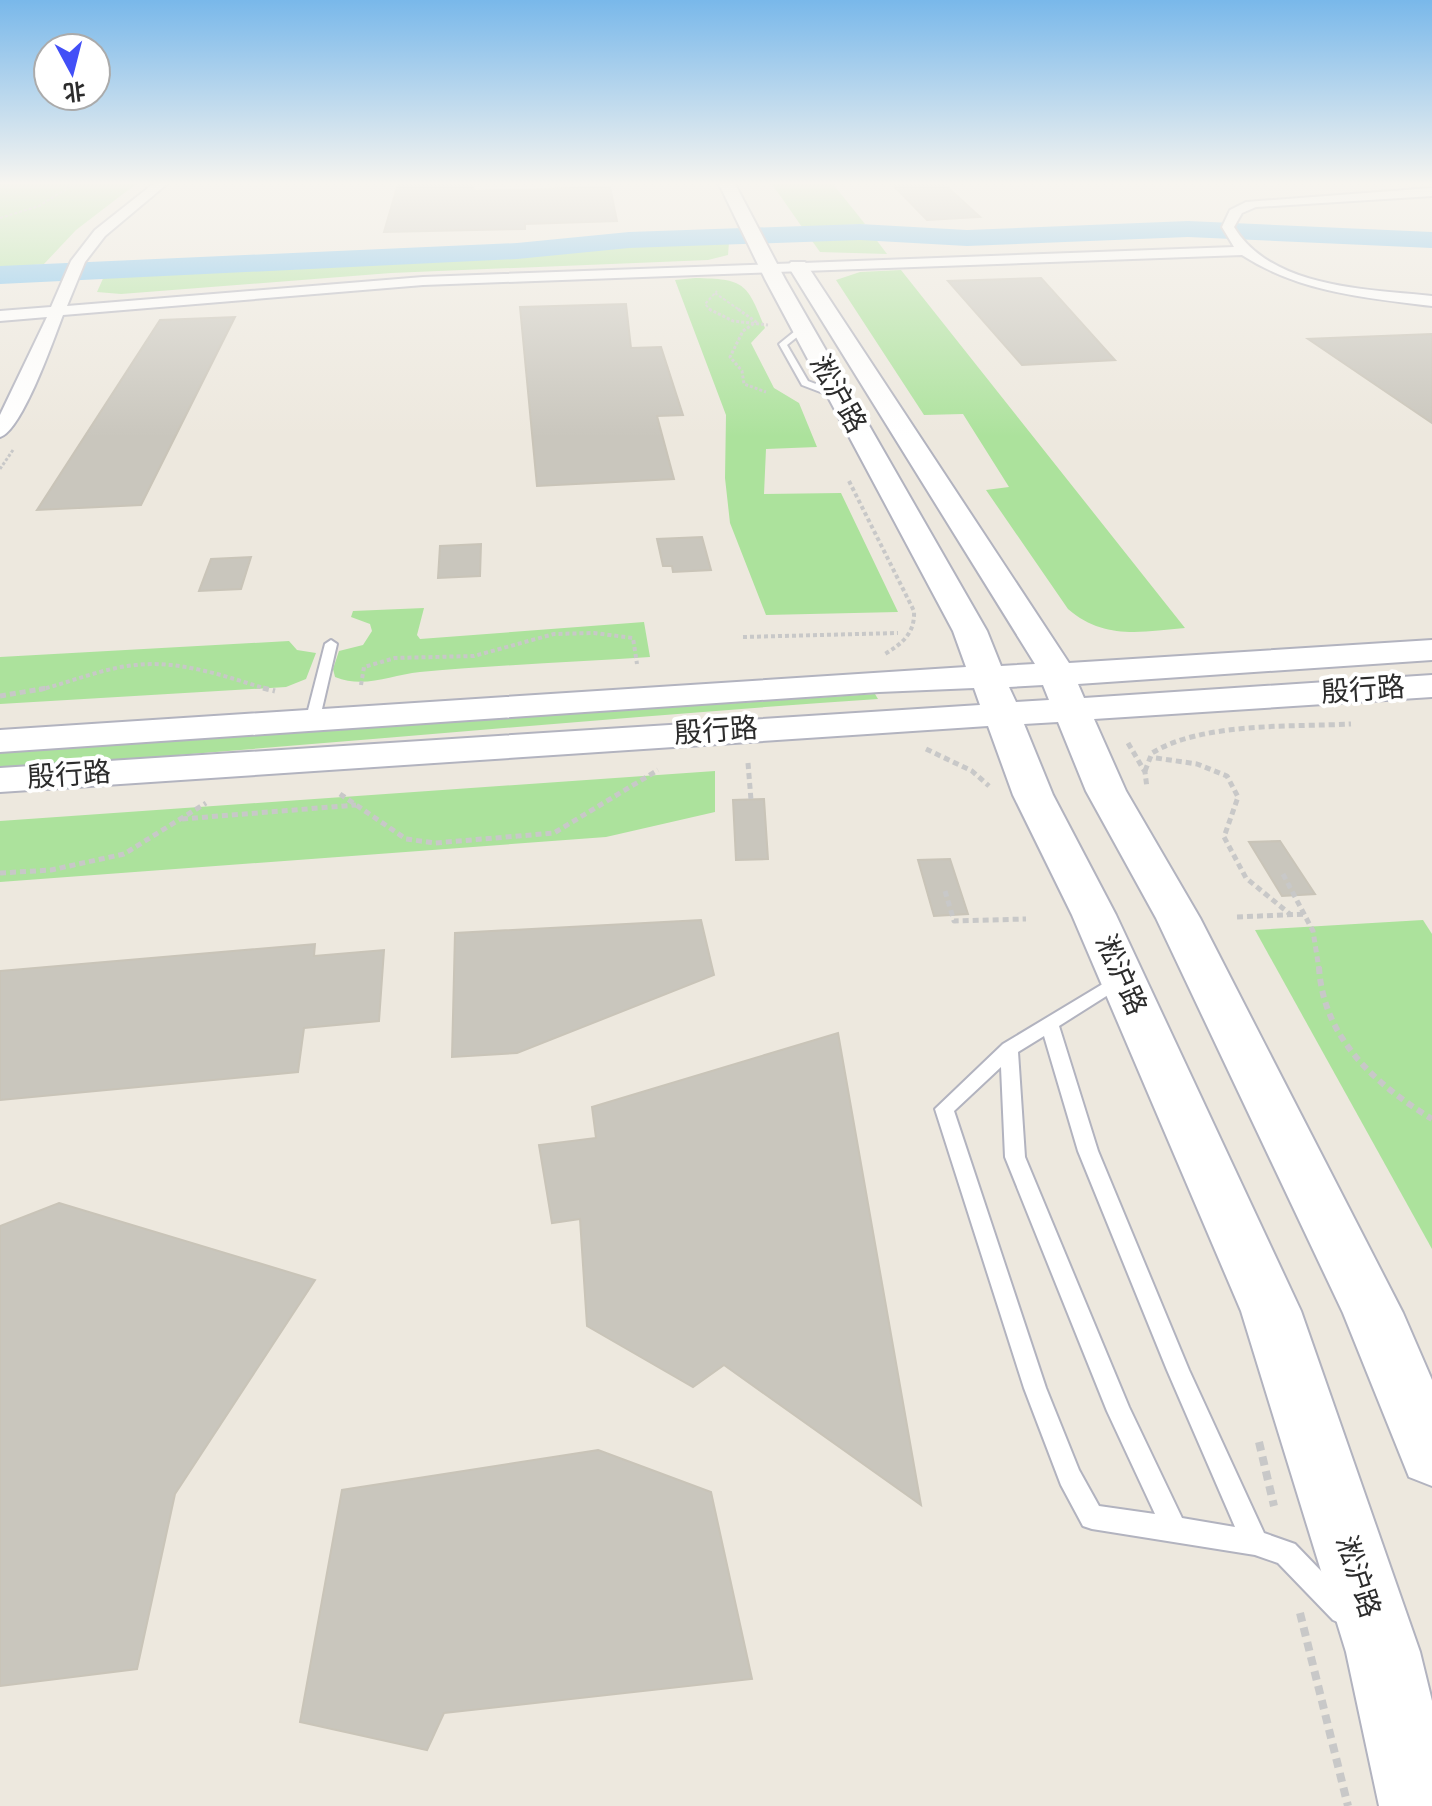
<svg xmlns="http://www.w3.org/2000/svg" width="1432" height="1806" font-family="'Source Sans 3','Noto Sans SC',sans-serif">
  <rect width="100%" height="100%" fill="#ede8de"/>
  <g fill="#ace29c">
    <polygon points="0,184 136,184 76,230 44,264 0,268"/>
    <polygon points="772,184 833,184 865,224 802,227"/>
    <polygon points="872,234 887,254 820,252 810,238"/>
    <polygon points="729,242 728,255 708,260 391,273 121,294 97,292 105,274 518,254 633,243"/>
    <path d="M901,270L1185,628C1141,632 1104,640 1068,609L986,490L1009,487L963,414L924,415L836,280L860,272Z"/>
    <path d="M695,278C745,279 747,283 765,328L751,343L774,388L799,403L817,447L766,449L764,494L841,493L898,612L766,615L730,523L725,478L726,415L675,280Z"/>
    <path d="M424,608L417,635L420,639L644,622L650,657C574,662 496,665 420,672C390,675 365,689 335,677L333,669L339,651L363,645L372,631L370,624L351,617L353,611Z"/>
    <polygon points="289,641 297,650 316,653 306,679 286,687 0,704 0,657"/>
    <path d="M875,694L878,699C585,719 293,748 0,768V751Z"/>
    <polygon points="715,771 715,812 606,837 0,882 0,821"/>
    <polygon points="1423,920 1432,934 1432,1249 1255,930"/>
  </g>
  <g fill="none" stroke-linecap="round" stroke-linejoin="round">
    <polygon fill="#74bfed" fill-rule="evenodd" points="1188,221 1432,232 1432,248 1188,237 967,246 860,240 629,248 517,259 0,284 0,266 517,243 629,232 860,224 967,230"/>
  </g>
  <g fill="#c9c6bd" stroke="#c9c4b8" stroke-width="2">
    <polygon points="398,184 474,184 473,191 610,187 617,221 525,224 525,229 384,232"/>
    <polygon points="930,184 944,184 980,217 927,220 893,185"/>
    <polygon points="1041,278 1115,360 1022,365 948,281"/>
    <polygon points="626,304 631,348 661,347 683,415 657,416 674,479 537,486 520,307"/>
    <polygon points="235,317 141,505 37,510 160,320"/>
    <polygon points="1432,334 1432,423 1308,339"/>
    <polygon points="702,537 711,570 673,572 672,566 663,566 657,539"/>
    <polygon points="481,544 480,576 438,578 440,546"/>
    <polygon points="251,557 241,589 199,591 211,559"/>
    <polygon points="764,799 768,859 736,860 733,800"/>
    <polygon points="1280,841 1315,894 1282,896 1249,842"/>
    <polygon points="950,859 968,914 934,916 918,860"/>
    <polygon points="701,920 714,975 517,1053 452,1057 455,933"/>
    <polygon points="315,944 314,956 384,950 379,1021 304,1028 298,1072 0,1100 0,971"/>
    <polygon points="838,1033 921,1505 724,1365 693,1387 587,1326 580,1219 552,1223 539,1145 596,1138 592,1107"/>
    <polygon points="59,1203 315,1280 175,1494 137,1669 0,1686 0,1226"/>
    <polygon points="598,1450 711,1492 752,1679 444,1713 427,1750 300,1722 342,1490"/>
  </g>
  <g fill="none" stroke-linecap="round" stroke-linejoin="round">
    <g stroke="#b2b3bf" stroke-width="4">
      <g id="lane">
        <polygon points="800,327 807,329 787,345 808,381 842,394 842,398 836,398 802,385 779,344"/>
        <polygon points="331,640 337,644 319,722 317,725 307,725 305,722 325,644"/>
        <path d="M1121,973L1127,975L1130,979L1127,983L1059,1026L1098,1151L1189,1370L1264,1533L1295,1544L1351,1602L1355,1611L1351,1620L1342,1624L1333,1620L1278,1563L1255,1555L1092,1529L1083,1526L1061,1485L1024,1388L935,1109L1003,1044ZM1044,1036L1078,1151L1167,1370L1235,1527L1182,1518L1129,1407L1025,1157L1018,1052ZM1001,1067L1005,1157L1107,1411L1155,1514L1099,1506L1079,1470L1046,1388L954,1111Z"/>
      </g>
    </g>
    <g stroke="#b2b3bf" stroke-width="4">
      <path id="street" d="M153,184H167L105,236L85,262L67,306L423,277L1234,247L1222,227L1230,210L1246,202L1432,188V196L1256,207L1242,213L1234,227C1272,289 1368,289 1432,296V306C1365,298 1299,292 1242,255L423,285L63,315C54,338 22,431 0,437V415L47,317L0,321V311L51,307L71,261L95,230Z"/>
    </g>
    <g stroke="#b2b3bf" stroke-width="4">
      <path id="secondary" d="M719,184H735L785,279L987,631L1001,666L1035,664L788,266L791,262H805L1069,663L1432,640V660L1078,684L1084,698L1432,675V697L1094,719L1126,791L1200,918L1403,1313L1432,1380V1486L1409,1477L1343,1313L1156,918L1086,791L1058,722L1024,724L1053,795L1116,915L1301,1311L1420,1652L1432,1701V1806H1379L1346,1652L1241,1311L1072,915L1013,795L988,726L0,792V768L980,705L974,688L879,692L0,752V730L966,667L953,631L765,279ZM1043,685L1049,700L1016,702L1009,687Z"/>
    </g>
    <g stroke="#c8c8c8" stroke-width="2" stroke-dasharray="3 2" stroke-linecap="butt">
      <polyline points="0,218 39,206 74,184"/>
      <polyline points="715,293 741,311"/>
      <polyline points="711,311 705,304 717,291"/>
    </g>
    <g stroke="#c8c8c8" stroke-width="3" stroke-dasharray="3 2" stroke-linecap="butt">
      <polyline points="709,309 733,321 768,325"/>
      <polyline points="738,309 756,322 743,331 730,357 742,371 744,384 766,392"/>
      <polyline points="0,469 13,450"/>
    </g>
    <g stroke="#c8c8c8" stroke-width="4" stroke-dasharray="4 3" stroke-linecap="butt">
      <path d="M849,481L914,611C915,633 903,643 885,654"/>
      <polyline points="743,637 898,633"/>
      <polyline points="361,685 364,667 395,658 474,656 554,634 594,633 633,638 637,664"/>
      <path d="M39,690C71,682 103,668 136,665C182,660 227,677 270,690"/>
    </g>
    <g stroke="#c8c8c8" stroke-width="5" stroke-dasharray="6 4" stroke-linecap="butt">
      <polyline points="263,688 275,691"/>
      <polyline points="0,696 47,688"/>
      <polyline points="1128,743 1145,772 1147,788"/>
      <polyline points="926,749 972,771 989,786"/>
      <polyline points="1156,758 1197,764 1227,776 1238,797 1224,837 1246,878 1291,915"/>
      <polyline points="748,763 751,800"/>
      <path d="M1145,771L1152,753C1202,722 1293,727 1351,724"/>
      <polyline points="340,794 406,839 435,843 554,833 658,770"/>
      <polyline points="182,819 356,805"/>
      <polyline points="0,873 51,870 124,854 206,803"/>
      <polyline points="1283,874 1313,931 1319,969"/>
      <polyline points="945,891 954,921 1026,919"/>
      <polyline points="1237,917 1306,914"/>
    </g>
    <path stroke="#c8c8c8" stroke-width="6" stroke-dasharray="7 5" stroke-linecap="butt" d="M1319,967C1323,1038 1375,1084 1432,1119"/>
    <g stroke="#c8c8c8" stroke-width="8" stroke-dasharray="9 6" stroke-linecap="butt">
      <polyline points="1259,1442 1274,1506"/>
      <polyline points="1300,1613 1348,1806"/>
    </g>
    <use href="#lane" fill="#fff" fill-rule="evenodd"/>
    <use href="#street" fill="#fff" fill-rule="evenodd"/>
    <use href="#secondary" fill="#fff" fill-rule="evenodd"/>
  </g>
  <linearGradient id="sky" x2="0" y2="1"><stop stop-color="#79b8ea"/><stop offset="0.42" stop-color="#f7f5f0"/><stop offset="1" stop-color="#f7f5f0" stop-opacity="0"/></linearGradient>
  <rect width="1432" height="437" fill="url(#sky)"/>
  <g text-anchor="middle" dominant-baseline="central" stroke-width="8" stroke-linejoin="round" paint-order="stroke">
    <g font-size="28" fill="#2c2c2c" stroke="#fff">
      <text transform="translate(838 394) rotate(61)">淞沪路</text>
      <text transform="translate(1363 690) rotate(-4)">殷行路</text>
      <text transform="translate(716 731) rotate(-4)">殷行路</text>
      <text transform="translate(69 775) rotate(-4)">殷行路</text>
      <text transform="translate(1121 975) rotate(66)">淞沪路</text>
      <text transform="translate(1358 1577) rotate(72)">淞沪路</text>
    </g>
  </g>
  <g transform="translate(72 72) rotate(173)"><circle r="38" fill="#ffffff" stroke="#ababab" stroke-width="2"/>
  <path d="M0-6L14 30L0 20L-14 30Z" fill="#424ff7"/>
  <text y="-12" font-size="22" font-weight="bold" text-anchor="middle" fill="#2c2c2c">北</text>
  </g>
</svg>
